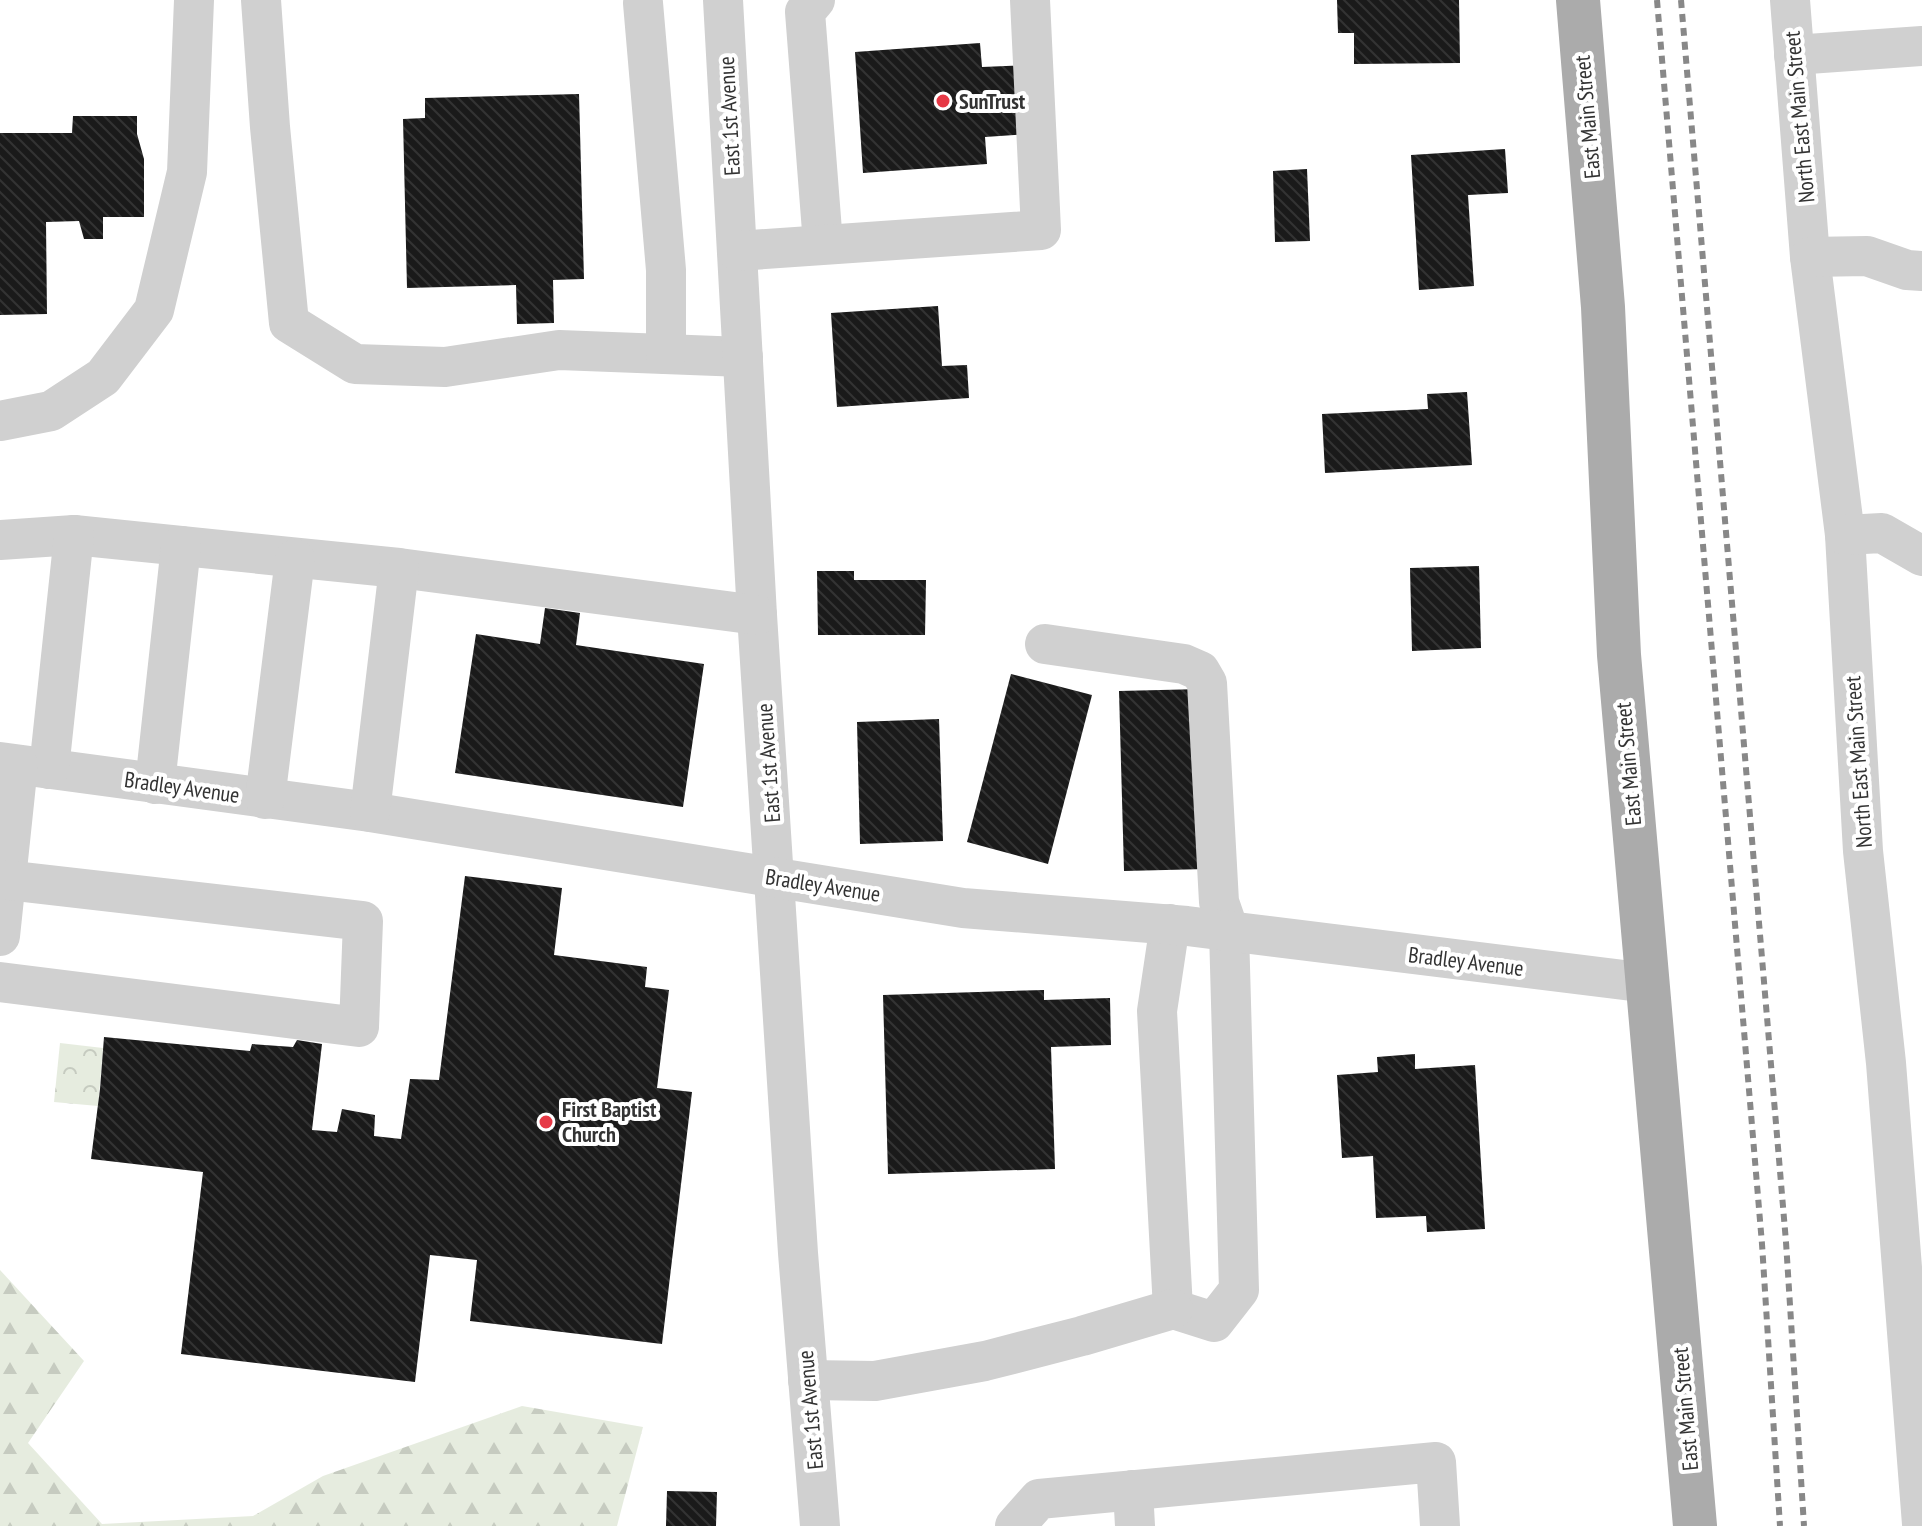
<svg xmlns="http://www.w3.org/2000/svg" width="1922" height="1526" font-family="'PT Sans Narrow',sans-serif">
  <defs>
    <pattern id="forest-firs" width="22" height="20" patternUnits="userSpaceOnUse" patternTransform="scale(2)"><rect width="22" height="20" fill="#e6ecdf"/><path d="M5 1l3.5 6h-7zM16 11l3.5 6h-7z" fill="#c6cbc0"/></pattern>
    <pattern id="park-crowns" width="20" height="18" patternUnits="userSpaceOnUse" patternTransform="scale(2)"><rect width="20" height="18" fill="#e6ecdf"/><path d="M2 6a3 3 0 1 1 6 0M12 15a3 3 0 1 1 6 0" fill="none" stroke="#c6cbc0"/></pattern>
    <pattern id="building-back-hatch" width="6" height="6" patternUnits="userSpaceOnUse" patternTransform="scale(2)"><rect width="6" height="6" fill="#1a1a1a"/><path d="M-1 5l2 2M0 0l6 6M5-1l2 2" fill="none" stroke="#333"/></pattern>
  </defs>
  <rect width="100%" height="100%" fill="#fff"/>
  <polygon fill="url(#forest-firs)" points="0,1270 84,1361 28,1443 102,1524 253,1516 323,1476 522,1406 643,1427 617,1526 0,1526"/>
  <polygon fill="url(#park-crowns)" points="60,1043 103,1048 98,1106 54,1102"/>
  <g fill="url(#building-back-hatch)">
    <polygon points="1337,0 1459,0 1460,63 1354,64 1354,33 1338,33"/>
    <polygon points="980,43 982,67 1027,65 1030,134 985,137 987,164 863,173 855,52"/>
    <polygon points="579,94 584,279 553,280 554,323 517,324 516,285 407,288 403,119 425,118 425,98"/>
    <polygon points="73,116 137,116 137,134 144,159 144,217 103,217 103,239 84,239 79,221 46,222 47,314 0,315 0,133 72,133"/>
    <polygon points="1505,149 1508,193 1468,195 1474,286 1419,290 1411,155"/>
    <polygon points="1307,169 1310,241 1275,242 1273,171"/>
    <polygon points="938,306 942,366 967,365 969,398 837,407 831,313"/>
    <polygon points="1467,392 1472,465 1325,473 1322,414 1428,409 1427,394"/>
    <polygon points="1479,566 1481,648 1412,651 1410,568"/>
    <polygon points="817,571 854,571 854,580 926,580 925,635 818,635"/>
    <polygon points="545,608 580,613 576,645 704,664 683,807 455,773 476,634 540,644"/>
    <polygon points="1011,674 1092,695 1048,864 967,842"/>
    <polygon points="1202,689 1207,869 1124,871 1119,691"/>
    <polygon points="939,719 943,841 860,844 857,722"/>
    <polygon points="465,876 562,888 554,955 647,967 645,987 669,990 657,1088 692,1092 662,1344 470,1321 477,1260 430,1255 415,1382 181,1354 203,1172 91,1159 100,1089 104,1037 250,1051 252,1044 293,1047 297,1040 322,1044 312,1130 337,1132 342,1109 375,1115 374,1136 401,1139 410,1079 439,1080"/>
    <polygon points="1044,990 1044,1000 1110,998 1111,1045 1051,1047 1055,1169 888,1174 883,995"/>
    <polygon points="1415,1054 1415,1069 1475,1065 1485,1229 1427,1232 1426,1216 1376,1218 1373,1156 1342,1158 1337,1075 1378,1072 1377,1057"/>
    <polygon points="667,1491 717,1492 716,1526 666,1526"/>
  </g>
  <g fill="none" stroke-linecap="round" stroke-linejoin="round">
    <g stroke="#d0d0d0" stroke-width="40">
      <polyline points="261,0 270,127 289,323 355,364 445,367 559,350 743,357"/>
      <polyline points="723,0 757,615 798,1253 820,1526"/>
      <polyline points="815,0 805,12 823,244"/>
      <polyline points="1790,0 1810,257 1845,535 1863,851 1886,1063 1922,1524"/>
      <polyline points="643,3 666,270 666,354"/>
      <polyline points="1794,55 1922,46"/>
      <polyline points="737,251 1041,230 1030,0"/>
      <polyline points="1810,257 1867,256 1907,270 1922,271"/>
      <polyline points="0,421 51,411 103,377 154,310 187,172 194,0"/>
      <polyline points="1845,535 1882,533 1922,556"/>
      <polyline points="0,540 74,535 399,568 757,615"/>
      <polyline points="1045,644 1184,664 1200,671 1207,683 1219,902 1229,931 1239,1290 1214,1322 1173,1309 1157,1011 1170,924"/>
      <polyline points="0,762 370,812 963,908 1187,926 1648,983"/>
      <polyline points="49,769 74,535"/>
      <polyline points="155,784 181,546"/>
      <polyline points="265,799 295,559"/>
      <polyline points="370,812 399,568"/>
      <polyline points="0,936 18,765"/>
      <polyline points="0,982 359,1027 363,921 6,880"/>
      <polyline points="808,1380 875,1381 985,1361 1082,1336 1173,1309"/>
      <polyline points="1133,1490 1135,1526"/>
      <polyline points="1015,1526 1039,1499 1436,1462 1440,1526"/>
    </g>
    <polyline stroke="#ababab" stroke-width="44" points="1578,0 1603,307 1619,655 1695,1526"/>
    <g stroke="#888" stroke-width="6" stroke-dasharray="8 6" stroke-linecap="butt">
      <polyline points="1657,0 1762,1244 1780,1526"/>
      <polyline points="1681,0 1786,1242 1804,1526"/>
    </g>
  </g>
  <g fill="#e63946" stroke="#fff" stroke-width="3">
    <circle cx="943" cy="101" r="8"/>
    <circle cx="546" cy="1122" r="8"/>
  </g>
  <g text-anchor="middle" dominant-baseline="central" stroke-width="8" stroke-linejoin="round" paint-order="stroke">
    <g font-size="22" font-weight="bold" fill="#333" stroke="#fff" text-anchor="start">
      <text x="959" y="101">SunTrust</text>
      <text x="562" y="1109">First Baptist<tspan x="562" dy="25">Church</tspan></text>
    </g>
    <g font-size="22" fill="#333" stroke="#fff">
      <text transform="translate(729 116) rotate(-93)">East 1st Avenue</text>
      <text transform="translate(1587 117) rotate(-95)">East Main Street</text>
      <text transform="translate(1799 117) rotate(-95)">North East Main Street</text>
      <text transform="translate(1858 762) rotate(-94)">North East Main Street</text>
      <text transform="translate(768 763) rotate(-94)">East 1st Avenue</text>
      <text transform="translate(1628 764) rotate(-95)">East Main Street</text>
      <text transform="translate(182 787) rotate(8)">Bradley Avenue</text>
      <text transform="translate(823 885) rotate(9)">Bradley Avenue</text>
      <text transform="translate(1466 961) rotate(7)">Bradley Avenue</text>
      <text transform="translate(1685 1409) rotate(-95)">East Main Street</text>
      <text transform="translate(810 1410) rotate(-95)">East 1st Avenue</text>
    </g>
  </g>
</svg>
